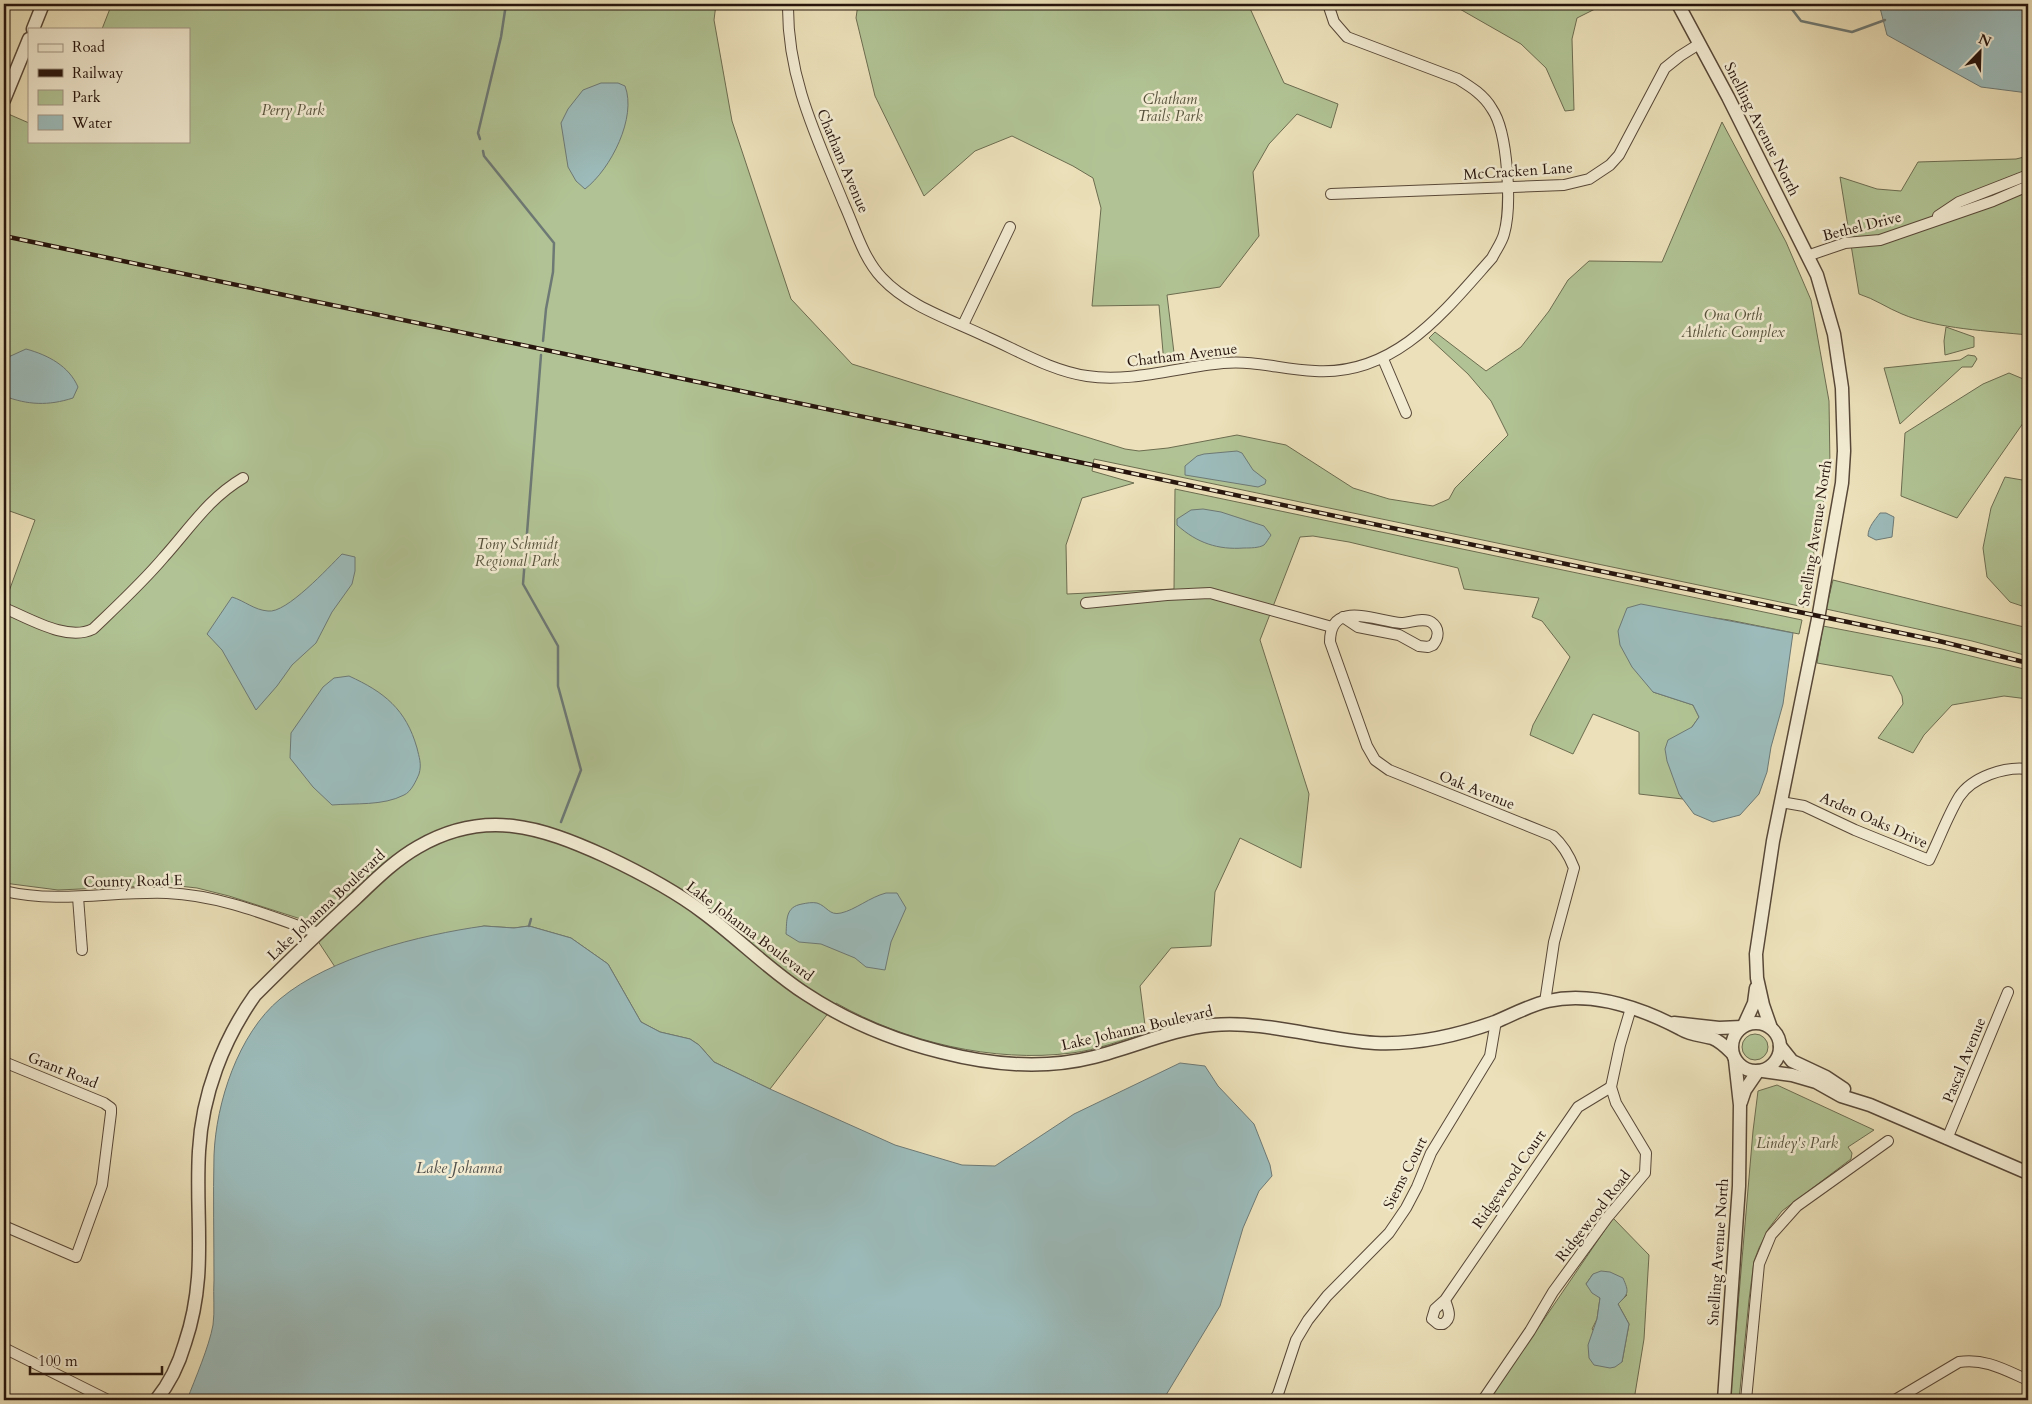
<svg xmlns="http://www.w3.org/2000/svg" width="2032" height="1404" font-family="Cardo,serif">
  <rect width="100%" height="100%" fill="#ebe0b9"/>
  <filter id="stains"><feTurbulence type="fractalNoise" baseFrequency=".004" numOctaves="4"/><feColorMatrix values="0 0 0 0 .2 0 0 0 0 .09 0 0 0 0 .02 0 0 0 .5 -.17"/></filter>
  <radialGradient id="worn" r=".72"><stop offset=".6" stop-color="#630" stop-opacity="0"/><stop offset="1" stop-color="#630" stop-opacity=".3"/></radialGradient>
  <g fill="#b1c394" stroke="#6c6c50" fill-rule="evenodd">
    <path d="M107,4H716L714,20L732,121L791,299L852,364L1125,449L1139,451L1168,448L1237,435L1286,445L1353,488L1389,499L1433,506L1449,499L1455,488L1508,435L1491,401L1468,374L1429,338L1435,332L1486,371L1521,347L1549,311L1568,280L1589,261L1662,262L1722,122L1786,242L1811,300L1829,401L1830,466L1804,607L1094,459L1092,471L1134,483L1082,498L1066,545L1067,594L1174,589L1175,489L1802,620L1799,634L1729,620L1686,614L1653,692L1693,705L1699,717L1692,727L1679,794L1683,799L1639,794V732L1593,714L1573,754L1530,735L1533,725L1570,657L1542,621L1532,617L1539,598L1464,589L1458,568L1349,542L1313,536L1300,537L1260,640L1309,794L1301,868L1240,838L1215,892L1211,946L1171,948L1140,986L1146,1033C1122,1040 1097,1050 1072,1053C993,1063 905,1042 836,1003L770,1089L714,1062L699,1045L690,1039L660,1032L641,1022L608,964L571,938L529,926L514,928L484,926L385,949L335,967L304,920L229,896L197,888L170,885L58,890L4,883V605L35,520L4,509V117L6,113L29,123V141H189V29H102L111,6Z"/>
    <polygon points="858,4 1248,4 1284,83 1338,104 1331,128 1297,114 1269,144 1253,172 1259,236 1220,287 1167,295 1175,361 1164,364 1159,305 1092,306 1101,208 1093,178 1073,166 1012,136 975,151 924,196 875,96 856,18"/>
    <polygon points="1451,4 1605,4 1577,18 1572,39 1574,110 1565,111 1546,68 1521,44"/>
    <path d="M2028,156V335C1990,331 1937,329 1902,314C1887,308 1875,299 1859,294L1840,177L1877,189L1901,191L1918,162L2016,159Z"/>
    <polygon points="1946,327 1974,337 1974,347 1945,355 1944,341"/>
    <polygon points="1968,355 1975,356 1977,359 1972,367 1962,367 1900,424 1884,368 1960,360"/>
    <polygon points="2009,373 2028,381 2028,416 1957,518 1901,496 1905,433 1983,384"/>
    <polygon points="2005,477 2028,481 2028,608 2010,602 1987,577 1983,548 1991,508"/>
    <polygon points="1833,580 2028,628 2028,656 1972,641 1826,609"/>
    <polygon points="1823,626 1942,649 2028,670 2028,699 2004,696 1952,705 1924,735 1913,753 1878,738 1903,704 1902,696 1892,676 1817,663"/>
    <circle cx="1755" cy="1047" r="13"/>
    <polygon points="1777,1085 1874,1130 1848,1147 1852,1153 1851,1159 1782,1211 1769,1228 1759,1248 1754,1261 1749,1300 1739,1400 1730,1400 1753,1131 1758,1091"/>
    <path d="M1613,1218L1649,1255L1644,1339L1634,1400H1489ZM1593,1274L1627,1295L1618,1304L1629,1324L1622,1362L1592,1329L1597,1319L1600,1298L1586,1284Z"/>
  </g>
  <g fill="#9cbbba" stroke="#6d7975">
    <polygon points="1879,4 2028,4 2028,93 1981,87 1887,35"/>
    <path d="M601,83H618L625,86C637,117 611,169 585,189L576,181L568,167L561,123L568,109L583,90Z"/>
    <path d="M26,349C48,355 69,366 78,387L73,398C48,406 28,405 4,396V359Z"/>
    <polygon points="1237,451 1242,453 1253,470 1266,480 1265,484 1258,487 1185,475 1185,466 1197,456 1204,454"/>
    <path d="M1203,509L1221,512L1264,526L1271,535C1269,538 1266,543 1264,545C1259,548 1250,548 1244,548C1218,550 1197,543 1177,525V519L1191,510Z"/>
    <path d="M1880,513H1886L1894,517L1892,537L1876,540L1868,536C1868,527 1875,520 1880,513Z"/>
    <path d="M342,554L355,557V571L352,584L332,612L316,643L292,665L277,686L256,710L222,650L207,634L232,597C245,601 254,610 268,611C286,614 329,567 342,554Z"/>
    <polygon points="1641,604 1793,633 1783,704 1771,747 1767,772 1759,794 1740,815 1713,822 1694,814 1679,794 1667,761 1665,749 1668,740 1692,727 1699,717 1693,705 1653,692 1632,667 1620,645 1618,631 1627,608"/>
    <path d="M349,676C384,692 406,709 417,748C419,757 422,764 419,774C416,781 411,792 404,795C383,806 355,803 332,805L313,787L290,758L291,733L323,687L334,678Z"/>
    <path d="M886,893H897L906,908L891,942L885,970L866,967L855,958L821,944L799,942L786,934C787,920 785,907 802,904C807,903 812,902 817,903C827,906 829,916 841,913C855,910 870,897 886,893Z"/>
    <path d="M484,926L514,928L529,926L571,938L608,964L641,1022L660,1032L690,1039L699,1045L714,1062L770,1089L895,1145L962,1165L995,1166L1074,1114L1180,1063L1205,1066L1218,1086L1254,1124L1270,1165L1272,1176L1259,1191L1243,1228L1220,1306L1163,1400H187C195,1379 209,1347 213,1325C215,1311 213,1295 214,1280C214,1239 213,1197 214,1155C216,1103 238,1034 280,999C330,957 420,935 484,926Z"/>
    <path d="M1601,1271L1610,1272L1623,1278C1629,1292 1629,1293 1618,1304L1629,1324L1622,1362L1615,1367L1610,1368L1594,1365L1589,1358L1588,1345L1597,1319L1600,1298L1592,1293L1586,1284L1593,1274Z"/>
  </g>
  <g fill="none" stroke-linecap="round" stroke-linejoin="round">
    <g stroke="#6d7975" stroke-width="2.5">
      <polyline points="1788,4 1801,21 1852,32 1885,20"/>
      <polyline points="1140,5 1141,4"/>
      <polyline points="480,139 478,133 501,37 506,4"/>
      <polyline points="483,151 484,156 554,243 553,272 546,309 543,341"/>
      <polyline points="541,355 523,584 558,646 558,686 581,770 561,822"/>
      <polyline points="529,926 531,919"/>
    </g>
    <g stroke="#584838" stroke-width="12">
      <g id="minor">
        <path d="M788,4C787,78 817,138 844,204C855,228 863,258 882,278C909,307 952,320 987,337C1019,351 1052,371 1087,376C1130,383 1179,367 1223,363C1257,360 1282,370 1315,371C1395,376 1444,312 1492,258C1496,250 1502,242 1504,234C1512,207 1508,132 1492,109C1484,95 1471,87 1458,79L1347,37L1334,22L1328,4"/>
        <polyline points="1331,194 1564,185 1589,179 1610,165 1619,155 1665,68 1680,56 1699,44"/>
        <polyline points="1938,216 1959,202 2028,175"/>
        <polyline points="1807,256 1845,243 1880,240 1993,201 2028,186"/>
        <polyline points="963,325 1010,227"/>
        <polyline points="1383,359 1406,413"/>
        <polyline points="1086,603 1167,595 1210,593 1332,627"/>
        <path d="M4,608C29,618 67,642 93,629C117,606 143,582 164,557C190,528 209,498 243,478"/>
        <path d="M1343,617L1358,627L1399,635L1419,646L1428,647L1433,645C1439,638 1440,628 1431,622C1423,617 1410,623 1401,623C1375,621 1330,599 1330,642L1367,746L1375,760L1389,770L1553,836C1563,845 1569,855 1574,868L1554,942L1545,1002"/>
        <path d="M1781,802L1804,806L1855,830L1929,860C1939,840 1947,817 1959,797C1972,777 2005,766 2028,769"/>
        <path d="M4,891C59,904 112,891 167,893C219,895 270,916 318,933"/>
        <polyline points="78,897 82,950"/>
        <polyline points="4,1062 104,1103 111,1108 111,1113 102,1185 76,1257 4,1226"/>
        <polyline points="1947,1139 2008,992"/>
        <path d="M1445,1300C1448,1309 1453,1318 1443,1324H1438L1432,1319L1435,1309L1445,1300L1578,1107L1611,1087"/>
        <polyline points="4,1348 108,1400"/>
        <polyline points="1274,1400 1278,1394 1296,1340 1308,1320 1327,1296 1389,1233 1406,1208 1417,1187 1431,1153 1490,1056 1496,1021"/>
        <polyline points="1483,1400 1530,1331 1553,1292 1607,1218 1645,1173 1646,1153 1616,1103 1611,1087 1620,1045 1631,1008"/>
        <polyline points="1746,1400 1759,1264 1771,1235 1797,1206 1888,1141"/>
        <path d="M1895,1400L1959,1362C1985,1358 2005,1370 2028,1380"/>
      </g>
    </g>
    <g stroke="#584838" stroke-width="15">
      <g id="tertiary">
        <polyline points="1678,4 1728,97 1817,275 1834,334 1842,388 1844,451 1842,483 1818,619 1773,841 1756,954 1757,978 1763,1005 1771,1028"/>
        <polyline points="33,29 43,4"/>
        <polyline points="4,100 29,39"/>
        <circle cx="1756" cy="1047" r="24"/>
        <polyline points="1674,1023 1719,1028 1742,1027"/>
        <polyline points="1744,1025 1754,1003 1756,988"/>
        <polyline points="1780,1046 1792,1061 1826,1077 1844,1089"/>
        <polyline points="1763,1071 1792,1075 1816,1082 1841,1096 1870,1105 2028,1173"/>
        <polyline points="1741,1102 1745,1090 1758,1071"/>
        <path d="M156,1400C170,1383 179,1364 185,1343C208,1275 195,1219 199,1151C202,1095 223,1040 255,995C288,962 321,930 355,899C375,880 395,860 418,847C485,808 541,827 605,856C639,872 674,890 704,913C739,939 770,971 806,994C847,1021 893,1040 941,1052C991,1065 1043,1070 1094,1057C1134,1047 1172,1029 1213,1025C1263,1020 1323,1040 1375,1043C1416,1045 1456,1036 1495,1022C1512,1015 1530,1005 1548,1001C1593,991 1641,1008 1681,1029C1691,1035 1701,1035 1712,1038C1720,1041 1726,1047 1732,1053"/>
        <polyline points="1724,1400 1739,1186 1740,1105 1735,1060"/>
      </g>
    </g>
    <use href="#minor" stroke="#f2ebd2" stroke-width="10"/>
    <use href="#tertiary" stroke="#f2ebd2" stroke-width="12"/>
    <g stroke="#27150d" stroke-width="4.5">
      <polyline id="rail" points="4,236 1435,537 1935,640 2028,663"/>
    </g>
    <use href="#rail" stroke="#f2ebd2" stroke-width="2.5" stroke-dasharray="8" stroke-linecap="butt"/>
  </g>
  <g text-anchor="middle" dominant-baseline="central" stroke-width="5" stroke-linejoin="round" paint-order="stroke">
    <g font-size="15" font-style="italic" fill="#57523c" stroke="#f2ebd2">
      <text x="1170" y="99">Chatham<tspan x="1170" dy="17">Trails Park</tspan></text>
      <text x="293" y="110">Perry Park</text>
      <text x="1733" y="315">Ona Orth<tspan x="1733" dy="17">Athletic Complex</tspan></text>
      <text x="517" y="544">Tony Schmidt<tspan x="517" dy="17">Regional Park</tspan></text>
      <text x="1797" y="1143">Lindey's Park</text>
    </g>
    <g font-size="15" fill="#27150d" stroke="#f2ebd2">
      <text transform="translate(1762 129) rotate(63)">Snelling Avenue North</text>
      <text transform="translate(843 161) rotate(67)">Chatham Avenue</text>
      <text transform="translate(1518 171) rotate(-4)">McCracken Lane</text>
      <text transform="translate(1862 226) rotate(-14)">Bethel Drive</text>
      <text transform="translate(1182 355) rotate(-7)">Chatham Avenue</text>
      <text transform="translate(1815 533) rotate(-81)">Snelling Avenue North</text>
      <text transform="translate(1477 790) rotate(22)">Oak Avenue</text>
      <text transform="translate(1874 820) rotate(24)">Arden Oaks Drive</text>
      <text transform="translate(133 881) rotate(-1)">County Road E</text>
      <text transform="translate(326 905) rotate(-43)">Lake Johanna Boulevard</text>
      <text transform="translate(750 931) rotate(37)">Lake Johanna Boulevard</text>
      <text transform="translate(1137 1028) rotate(-13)">Lake Johanna Boulevard</text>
      <text transform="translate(1964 1060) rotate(-68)">Pascal Avenue</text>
      <text transform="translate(63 1070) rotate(22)">Grant Road</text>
      <text transform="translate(1405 1173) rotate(-63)">Siems Court</text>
      <text transform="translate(1509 1179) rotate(-55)">Ridgewood Court</text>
      <text transform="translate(1593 1216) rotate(-52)">Ridgewood Road</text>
      <text transform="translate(1718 1252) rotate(-86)">Snelling Avenue North</text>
    </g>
    <g font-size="16" font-style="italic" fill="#504f4a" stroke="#f2ebd2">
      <text x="459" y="1168">Lake Johanna</text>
    </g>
  </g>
  <rect width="2032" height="1404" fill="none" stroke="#ebe0b9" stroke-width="20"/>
  <rect x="5" y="5" width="2022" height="1394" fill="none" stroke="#27150d" stroke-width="2.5"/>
  <rect x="10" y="10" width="2012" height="1384" fill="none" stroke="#27150d"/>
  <rect x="28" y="28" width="162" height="115" fill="#f2ebd2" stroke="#a19583"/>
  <rect x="38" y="44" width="25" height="8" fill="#f2ebd2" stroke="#a19583"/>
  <text x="72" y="52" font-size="15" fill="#27150d">Road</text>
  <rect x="38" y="69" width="25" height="8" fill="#27150d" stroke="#a19583"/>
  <text x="72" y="78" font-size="15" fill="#27150d">Railway</text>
  <rect x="38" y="90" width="25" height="15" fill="#b1c394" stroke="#a19583"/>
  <text x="72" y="102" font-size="15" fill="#27150d">Park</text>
  <rect x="38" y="115" width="25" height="15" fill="#9cbbba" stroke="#a19583"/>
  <text x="72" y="128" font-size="15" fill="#27150d">Water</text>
  <g transform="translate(1980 52) rotate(23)" stroke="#f2ebd2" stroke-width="4" paint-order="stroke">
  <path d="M0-4L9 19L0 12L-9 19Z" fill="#27150d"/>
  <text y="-8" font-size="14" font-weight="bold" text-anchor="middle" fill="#27150d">N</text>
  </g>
  <path d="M30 1366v8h132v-8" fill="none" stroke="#27150d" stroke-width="2.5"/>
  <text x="38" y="1366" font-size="15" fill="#27150d" stroke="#f2ebd2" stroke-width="4" paint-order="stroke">100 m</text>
  <rect width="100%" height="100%" filter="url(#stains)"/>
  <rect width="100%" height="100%" fill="url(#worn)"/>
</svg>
